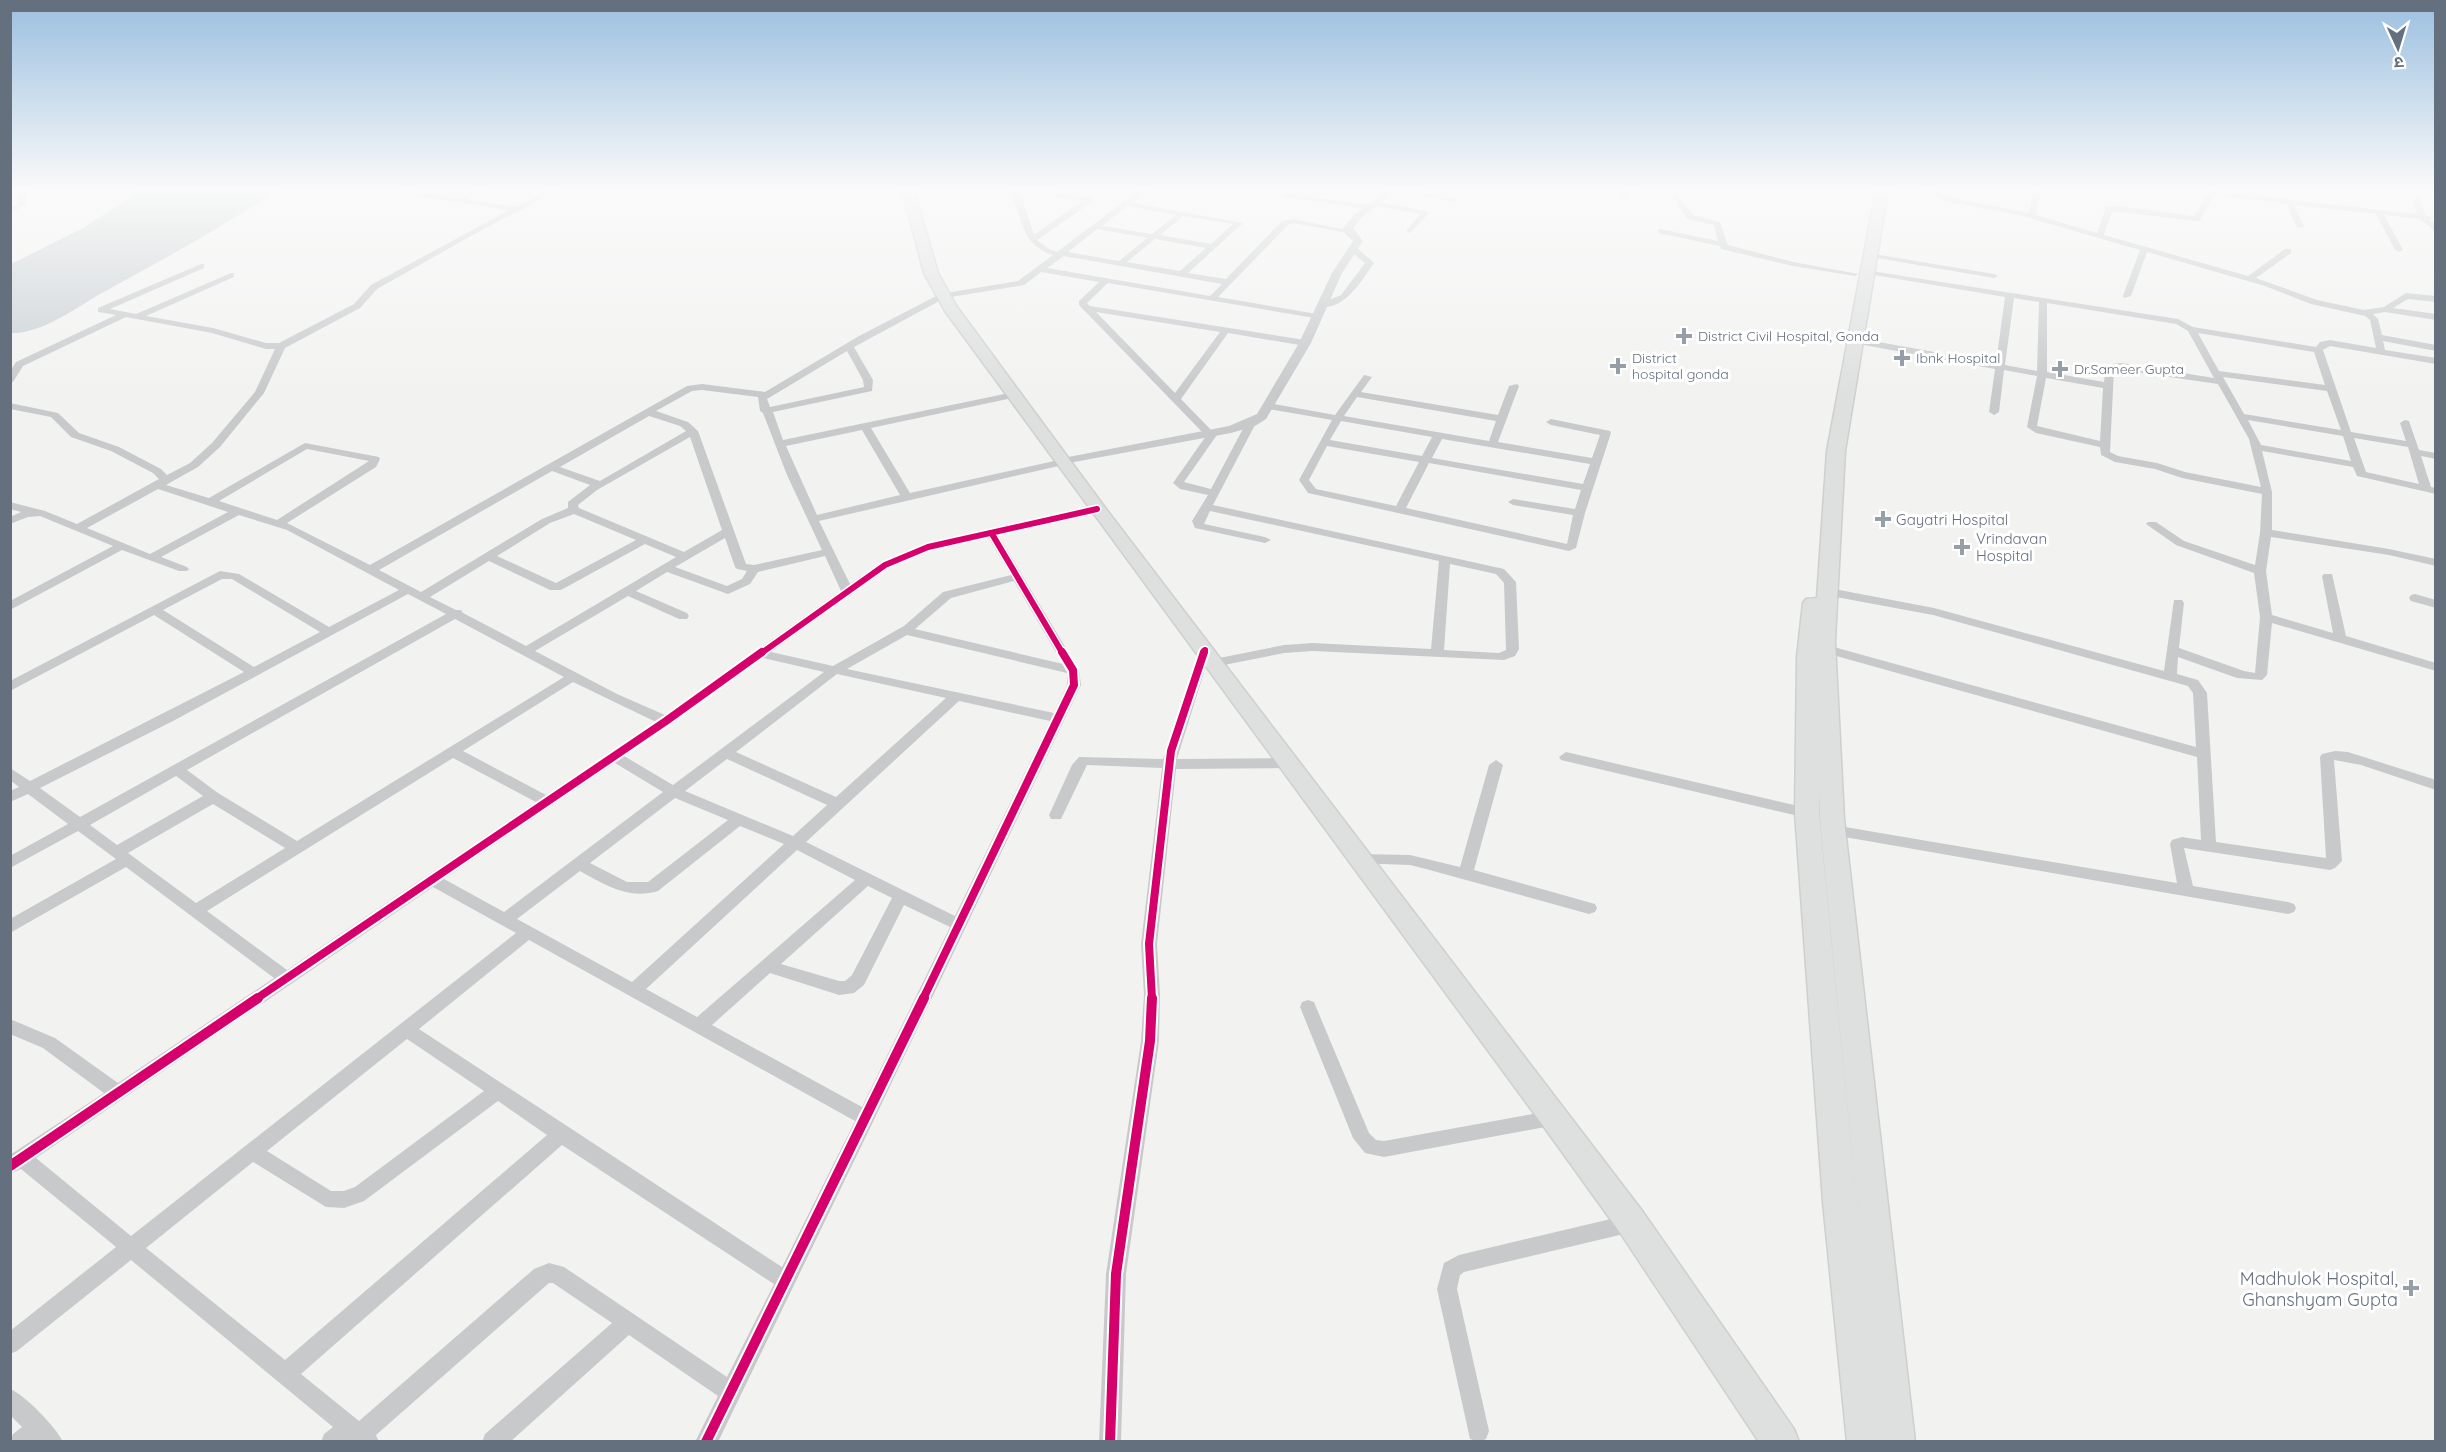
<svg xmlns="http://www.w3.org/2000/svg" width="2446" height="1452" font-family="Quicksand,'Noto Sans Devanagari',sans-serif">
  <rect width="100%" height="100%" fill="#f2f3f1"/>
  <path fill="#c9cfd3" d="M141,190H278C221,228 162,260 102,293C75,308 42,334 11,333V264L85,227Z"/>
  <g fill="none" stroke-linecap="round" stroke-linejoin="round">
    <g stroke="#cecfcf" stroke-width="3">
      <g id="trunk">
        <polygon points="902,190 914,190 938,273 957,307 1103,505 1643,1212 1794,1429 1799,1442 1759,1442 1621,1234 1544,1127 945,311 924,273"/>
        <path d="M1876,190H1888L1845,451L1835,641L1844,819L1915,1442H1847L1823,1202L1795,813L1797,657L1803,603L1806,599L1817,598L1827,451ZM1819,791L1820,819L1862,1259L1819,813Z"/>
      </g>
    </g>
    <g fill="#c8c9cb" fill-rule="evenodd">
      <polygon points="18,190 26,190 25,205 10,213 10,208 17,204"/>
      <path d="M475,190H485L467,199L516,207L549,190H559L478,232L377,289L360,308L285,348L264,393L220,447L198,467L166,485L209,498L305,443L379,457L380,459L376,467L287,523L370,565L687,386L702,384L765,392L859,336L940,294L1018,281L1053,255C1018,244 1025,217 1008,190H1016L1023,201L1034,235L1082,201L1021,190H1040L1092,198V202L1037,240L1049,249L1057,252L1139,190H1148L1132,203L1243,223L1188,273L1226,279L1282,221L1293,219L1352,231L1348,233L1293,223L1288,225L1218,297L1317,314L1320,315V319L1108,283L1087,303L1090,306L1305,340L1310,343L1305,346L1228,333L1181,399L1211,430H1218L1219,432L1184,482L1211,489L1246,423L1251,420L1255,421L1256,423L1213,505L1504,569L1516,582L1519,649L1515,656L1504,660L1313,651L1284,653L1214,667L1209,666L1208,663L1209,660L1284,645L1313,643L1431,649L1439,561L1210,511L1204,524L1265,537L1271,540L1265,543L1195,528L1192,521L1208,495L1180,489L1173,483L1206,436L1079,305V301L1099,282L1041,272L1024,285L945,298L854,347L873,380L872,391L773,412L783,440L1014,392L1017,393V397L871,428L910,493L1063,459L1068,462L1063,465L819,521L850,584L881,563L924,545L1097,506L1103,509L1097,512L998,535L1079,670L1081,685L872,1124L718,1442H695L718,1396L629,1335L510,1442H482L485,1434L612,1323L553,1283H549L376,1435L379,1442H321L324,1434L333,1427L131,1260L17,1351L10,1354V1331L116,1247L21,1169L10,1174V1155L104,1093L43,1048L10,1034V1019L55,1038L118,1083L274,978L126,867L10,933V919L116,859L78,831L10,868V856L68,824L28,794L10,802V791L19,787L10,780V768L30,781L244,672L154,615L10,691V681L220,571L239,574L329,627L399,590L287,530L239,515L161,557L187,567L189,569L187,571H179L122,550L10,610V601L113,546L40,516L28,517L10,524V517L21,512L10,509V502L45,511L77,524L159,479L153,473L111,451L71,437L51,417L10,409V403L58,413L79,433L119,447L161,469L167,475L190,463L212,443L255,392L275,349H266L212,333L126,317L23,366L13,382L10,383V371L16,362L116,315L98,312V308L201,264H204V268L110,309L136,314L231,273H234V277L146,316L213,328L266,343H279L354,304L371,285L509,210L410,195H407V191L458,198ZM1127,206L1176,215L1152,234L1102,226ZM1183,216L1233,224L1211,244L1160,235ZM1097,229L1147,238L1119,261L1068,252ZM1155,239L1206,248L1180,271L1127,262ZM1064,256L1222,284L1210,296L1047,268ZM1096,312L1220,332L1175,393ZM847,351L863,380L864,387L770,407L767,399ZM702,390L758,397L760,411L763,413L787,475L822,550L754,565L746,564L698,431L688,422L656,411L692,391ZM649,416L680,426L686,431L600,481L560,467ZM862,430L900,495L817,515L786,446ZM690,437L722,530L684,552L579,508L578,505L597,490ZM307,449L369,461L277,520L219,501ZM552,471L590,485L568,502V508L542,519L421,592L379,570ZM158,489L228,512L150,554L87,528ZM574,514L636,540L556,583L497,556L550,523ZM988,537L1011,575L943,592L904,626L833,666L771,652L889,567L932,550ZM725,538L735,567L737,569L747,571L742,579L727,586L675,567ZM645,544L676,557L526,646L463,613L461,610H456L430,597L489,561L550,590H561ZM825,556L841,591L665,715L617,694L535,651L628,596L679,619H687L689,616L687,613L636,591L667,572L728,594L750,584L758,572ZM1450,564L1496,574L1504,583L1506,650L1499,653L1444,650ZM222,579H232L320,632L254,667L163,610ZM1014,581L1063,664L915,629L951,598ZM408,594L446,614L80,817L40,788L173,721ZM455,619L564,677L297,841L218,793L187,770ZM907,635L1067,673V685L1054,713L847,669ZM763,658L824,672L673,785L624,756ZM837,674L946,698L836,797L736,752ZM573,682L656,722L546,795L463,751ZM959,701L1050,721L955,916L806,842ZM453,758L536,802L287,970L207,911ZM727,759L827,805L793,836L685,791ZM615,763L663,792L504,912L444,879ZM176,776L203,796L117,845L90,825ZM675,798L728,820L648,882H627L590,863ZM213,804L285,848L196,903L128,853ZM740,826L784,844L632,982L517,919L580,871C605,885 629,900 658,891ZM797,850L855,880L697,1017L646,989ZM868,886L892,898L852,975L845,981H839L781,964ZM433,887L516,933L131,1236L36,1158ZM904,905L950,927L862,1107L712,1025L770,973L839,995L854,993L864,985ZM529,940L855,1121L782,1267L419,1029ZM407,1039L484,1091L355,1187L344,1191H331L267,1151ZM498,1101L547,1135L285,1360L146,1248L253,1162L326,1207L344,1208L364,1201ZM562,1145L774,1284L727,1377L564,1267L549,1263L534,1269L359,1421L301,1374Z"/>
      <polygon points="1401,190 1416,190 1456,200 1452,202"/>
      <polygon points="1626,190 1635,190 1626,198 1620,198 1620,194"/>
      <path d="M1917,190H1929L1953,198L2029,213L2033,190H2041L2036,215L2097,233L2106,207L2119,206L2194,216L2210,191H2213L2417,214L2413,199L2417,197L2421,199L2425,215L2432,218L2430,220L2436,225V232L2420,219L2384,215L2403,250L2399,252L2395,250L2376,214L2294,205L2304,226L2300,228L2296,226L2287,204L2215,195L2199,221H2196L2112,211L2104,235L2248,276L2285,249H2291V253L2256,278L2317,300L2364,310L2384,307L2406,293L2436,296V302L2408,299L2393,308L2436,314V320L2385,312L2373,314L2378,319L2382,335L2436,345V351L2383,341L2385,350L2436,358V364L2330,346L2323,350L2351,432L2406,441L2400,423L2405,420L2409,421L2419,450L2436,453V459L2421,456L2431,487L2436,488V494L2357,476L2353,467L2262,451L2272,492V530L2389,549L2436,559V566L2389,555L2271,537L2266,571L2272,615L2333,633L2322,576L2324,574H2332L2346,636L2436,663V671L2272,623L2267,675L2262,680L2237,678L2178,657L2177,674L2198,680L2207,693L2216,842L2326,858L2320,757L2322,754L2335,751L2348,752L2436,780V790L2361,765L2334,760L2342,861L2335,868L2330,870L2184,848L2193,886L2288,902L2294,904L2296,908L2294,912L2288,914L1833,835L1828,834L1826,830L1828,826L1833,825L2177,883L2170,844L2172,840L2182,837L2201,840L2197,757L1822,652L1820,649L1822,646H1830L2196,747L2193,693L2188,686L1933,615L1825,595L1823,592L1825,589L1829,588L1934,608L2164,671L2174,600H2182L2184,603L2179,648L2244,671L2255,673L2260,617L2254,573L2176,545L2146,524L2148,522H2156L2184,541L2255,565L2260,533L2262,494L2182,478L2155,469L2115,462L2101,455L2100,447L2036,433L2027,427L2037,376L2004,370L1999,412L1994,415L1989,412L1995,369L1853,343V339L1856,338L1996,363L2005,297L1868,274L1864,272L1865,270L2178,319L2193,327L2316,347L2320,342L2330,340L2376,348L2370,320L2365,316L2311,304L2265,286L2147,252L2131,296L2124,298L2123,296L2140,250L2019,215L1949,202ZM2014,298L2039,302L2037,371L2005,365ZM2047,303L2176,324L2188,331L2214,378L2121,363L2106,365L2104,382L2047,372ZM2198,333L2314,352L2325,385L2219,371ZM2114,369L2218,384L2249,439L2261,487L2185,472L2157,463L2118,456L2110,452ZM2223,377L2327,391L2341,430L2244,414ZM2046,378L2103,388L2100,441L2037,426ZM2248,420L2343,436L2351,461L2261,445ZM2354,438L2408,447L2419,484L2366,472Z"/>
      <polygon points="1285,193 1370,205 1374,207 1370,209 1282,197 1281,195"/>
      <polygon points="1677,195 1693,215 1720,222 1728,245 1793,262 1859,274 1855,276 1793,266 1721,249 1720,246 1658,233 1658,229 1661,229 1718,241 1714,225 1687,219 1673,197"/>
      <polygon points="1372,201 1425,211 1429,213 1410,233 1406,231 1420,214 1372,205"/>
      <path d="M1350,247H1356L1374,263C1361,281 1346,309 1321,307V303L1341,295L1365,263L1350,251Z"/>
      <polygon points="1868,253 1994,274 1998,276 1994,278 1871,257 1868,257"/>
      <path d="M1364,375L1372,377L1361,392L1498,415L1509,386L1517,384L1519,386L1498,442L1592,458L1600,435L1551,425L1546,422L1551,419L1610,431L1611,433L1585,513L1576,548L1569,551L1308,493L1299,480L1332,420L1268,409L1263,406L1268,403L1335,415ZM1357,397L1496,421L1489,441L1344,416ZM1341,421L1432,437L1422,456L1330,440ZM1442,439L1590,464L1583,484L1432,458ZM1327,446L1419,462L1396,506L1316,489L1309,480ZM1429,463L1581,490L1575,509L1513,499L1508,502L1513,505L1573,515L1567,544L1406,508Z"/>
      <polygon points="2415,594 2436,600 2436,608 2411,601 2409,598 2411,595"/>
      <polygon points="1205,646 1211,650 1177,759 1287,758 1294,763 1287,768 1176,769 1157,944 1160,994 1159,1041 1126,1274 1121,1442 1099,1442 1106,1274 1141,1041 1144,994 1141,944 1162,768 1087,765 1061,819 1051,819 1049,815 1072,765 1079,757 1163,759 1199,650"/>
      <polygon points="1566,752 1807,808 1812,809 1814,813 1812,817 1807,818 1561,760 1559,757"/>
      <polygon points="1496,760 1503,765 1474,870 1595,904 1597,908 1595,912 1589,914 1426,869 1410,865 1354,863 1351,859 1354,855 1359,854 1410,855 1460,867 1489,765"/>
      <polygon points="1308,1000 1314,1002 1316,1007 1369,1133 1376,1140 1384,1141 1555,1110 1561,1112 1564,1118 1561,1124 1384,1157 1365,1153 1353,1138 1300,1007 1302,1002"/>
      <polygon points="1632,1214 1639,1217 1642,1223 1639,1229 1632,1232 1464,1272 1460,1275 1457,1289 1489,1431 1486,1439 1479,1442 1470,1439 1437,1289 1444,1263 1459,1255"/>
      <path d="M10,1389C24,1394 57,1428 63,1442H10L13,1434L22,1427L10,1415Z"/>
    </g>
    <polygon fill="#c8c9cb" fill-rule="evenodd" points="1388,190 1398,190 1361,218 1353,228 1363,241 1342,273 1311,343 1266,419 1255,426 1231,433 1058,465 1058,459 1229,426 1257,414 1299,343 1332,273 1353,241 1346,235 1343,228 1355,214"/>
    <use href="#trunk" fill="#dedfdf" fill-rule="evenodd"/>
    <g stroke="#fff" stroke-width="9">
      <g id="cycleway-far2">
        <polyline points="992,534 1063,654"/>
        <polyline points="760,654 885,565 928,547 1097,509"/>
        <polyline points="1204,654 1205,650"/>
      </g>
    </g>
    <g stroke="#fff" stroke-width="12">
      <g id="cycleway-far1">
        <polyline points="256,999 666,721 762,652"/>
        <polyline points="923,999 1074,685 1073,670 1062,652"/>
        <polyline points="1152,999 1149,944 1171,751 1204,652"/>
      </g>
    </g>
    <g stroke="#fff" stroke-width="14">
      <g id="cycleway">
        <polyline points="10,1166 258,998"/>
        <polyline points="706,1442 924,998"/>
        <polyline points="1110,1442 1116,1274 1150,1041 1152,998"/>
      </g>
    </g>
    <use href="#cycleway-far2" stroke="#d6006c" stroke-width="6"/>
    <use href="#cycleway-far1" stroke="#d6006c" stroke-width="8"/>
    <use href="#cycleway" stroke="#d6006c" stroke-width="10"/>
  </g>
  <linearGradient id="sky" x2="0" y2="1"><stop stop-color="#9bbfe0"/><stop offset="0.48" stop-color="#f9faf9"/><stop offset="1" stop-color="#f9faf9" stop-opacity="0"/></linearGradient>
  <rect width="2446" height="393" fill="url(#sky)"/>
  <g fill="#969ea7" stroke="#fff" stroke-width="2">
    <path d="M1681 327h6v6h6v6h-6v6h-6v-6h-6v-6h6z"/>
    <path d="M1899 349h6v6h6v6h-6v6h-6v-6h-6v-6h6z"/>
    <path d="M1615 357h6v6h6v6h-6v6h-6v-6h-6v-6h6z"/>
    <path d="M2057 360h6v6h6v6h-6v6h-6v-6h-6v-6h6z"/>
    <path d="M1880 510h6v6h6v6h-6v6h-6v-6h-6v-6h6z"/>
    <path d="M1959 538h6v6h6v6h-6v6h-6v-6h-6v-6h6z"/>
    <path d="M2408 1279h6v6h6v6h-6v6h-6v-6h-6v-6h6z"/>
  </g>
  <g text-anchor="middle" dominant-baseline="central" stroke-width="6" stroke-linejoin="round" paint-order="stroke">
    <g font-size="14" fill="#65707f" stroke="#fff" text-anchor="start">
      <text x="1698" y="336">District Civil Hospital, Gonda</text>
      <text x="1632" y="358">District<tspan x="1632" dy="16">hospital gonda</tspan></text>
      <text x="1916" y="358">Ibnk Hospital</text>
      <text x="2074" y="369">Dr.Sameer Gupta</text>
    </g>
    <g font-size="15" fill="#65707f" stroke="#fff" text-anchor="start">
      <text x="1896" y="519">Gayatri Hospital</text>
      <text x="1976" y="538">Vrindavan<tspan x="1976" dy="17">Hospital</tspan></text>
    </g>
    <g font-size="18" fill="#65707f" stroke="#fff" text-anchor="end">
      <text x="2398" y="1278">Madhulok Hospital,<tspan x="2398" dy="21">Ghanshyam Gupta</tspan></text>
    </g>
  </g>
  <rect width="2446" height="1452" fill="none" stroke="#65707f" stroke-width="24"/>
  <g transform="translate(2398 48) rotate(176)" stroke="#ffffff" stroke-width="4.5" paint-order="stroke">
  <path d="M0-4.5L10 22L0 15L-10 22Z" fill="#65707f"/>
  <text y="-9" font-size="16" font-weight="bold" text-anchor="middle" fill="#65707f">उ</text>
  </g>
</svg>
